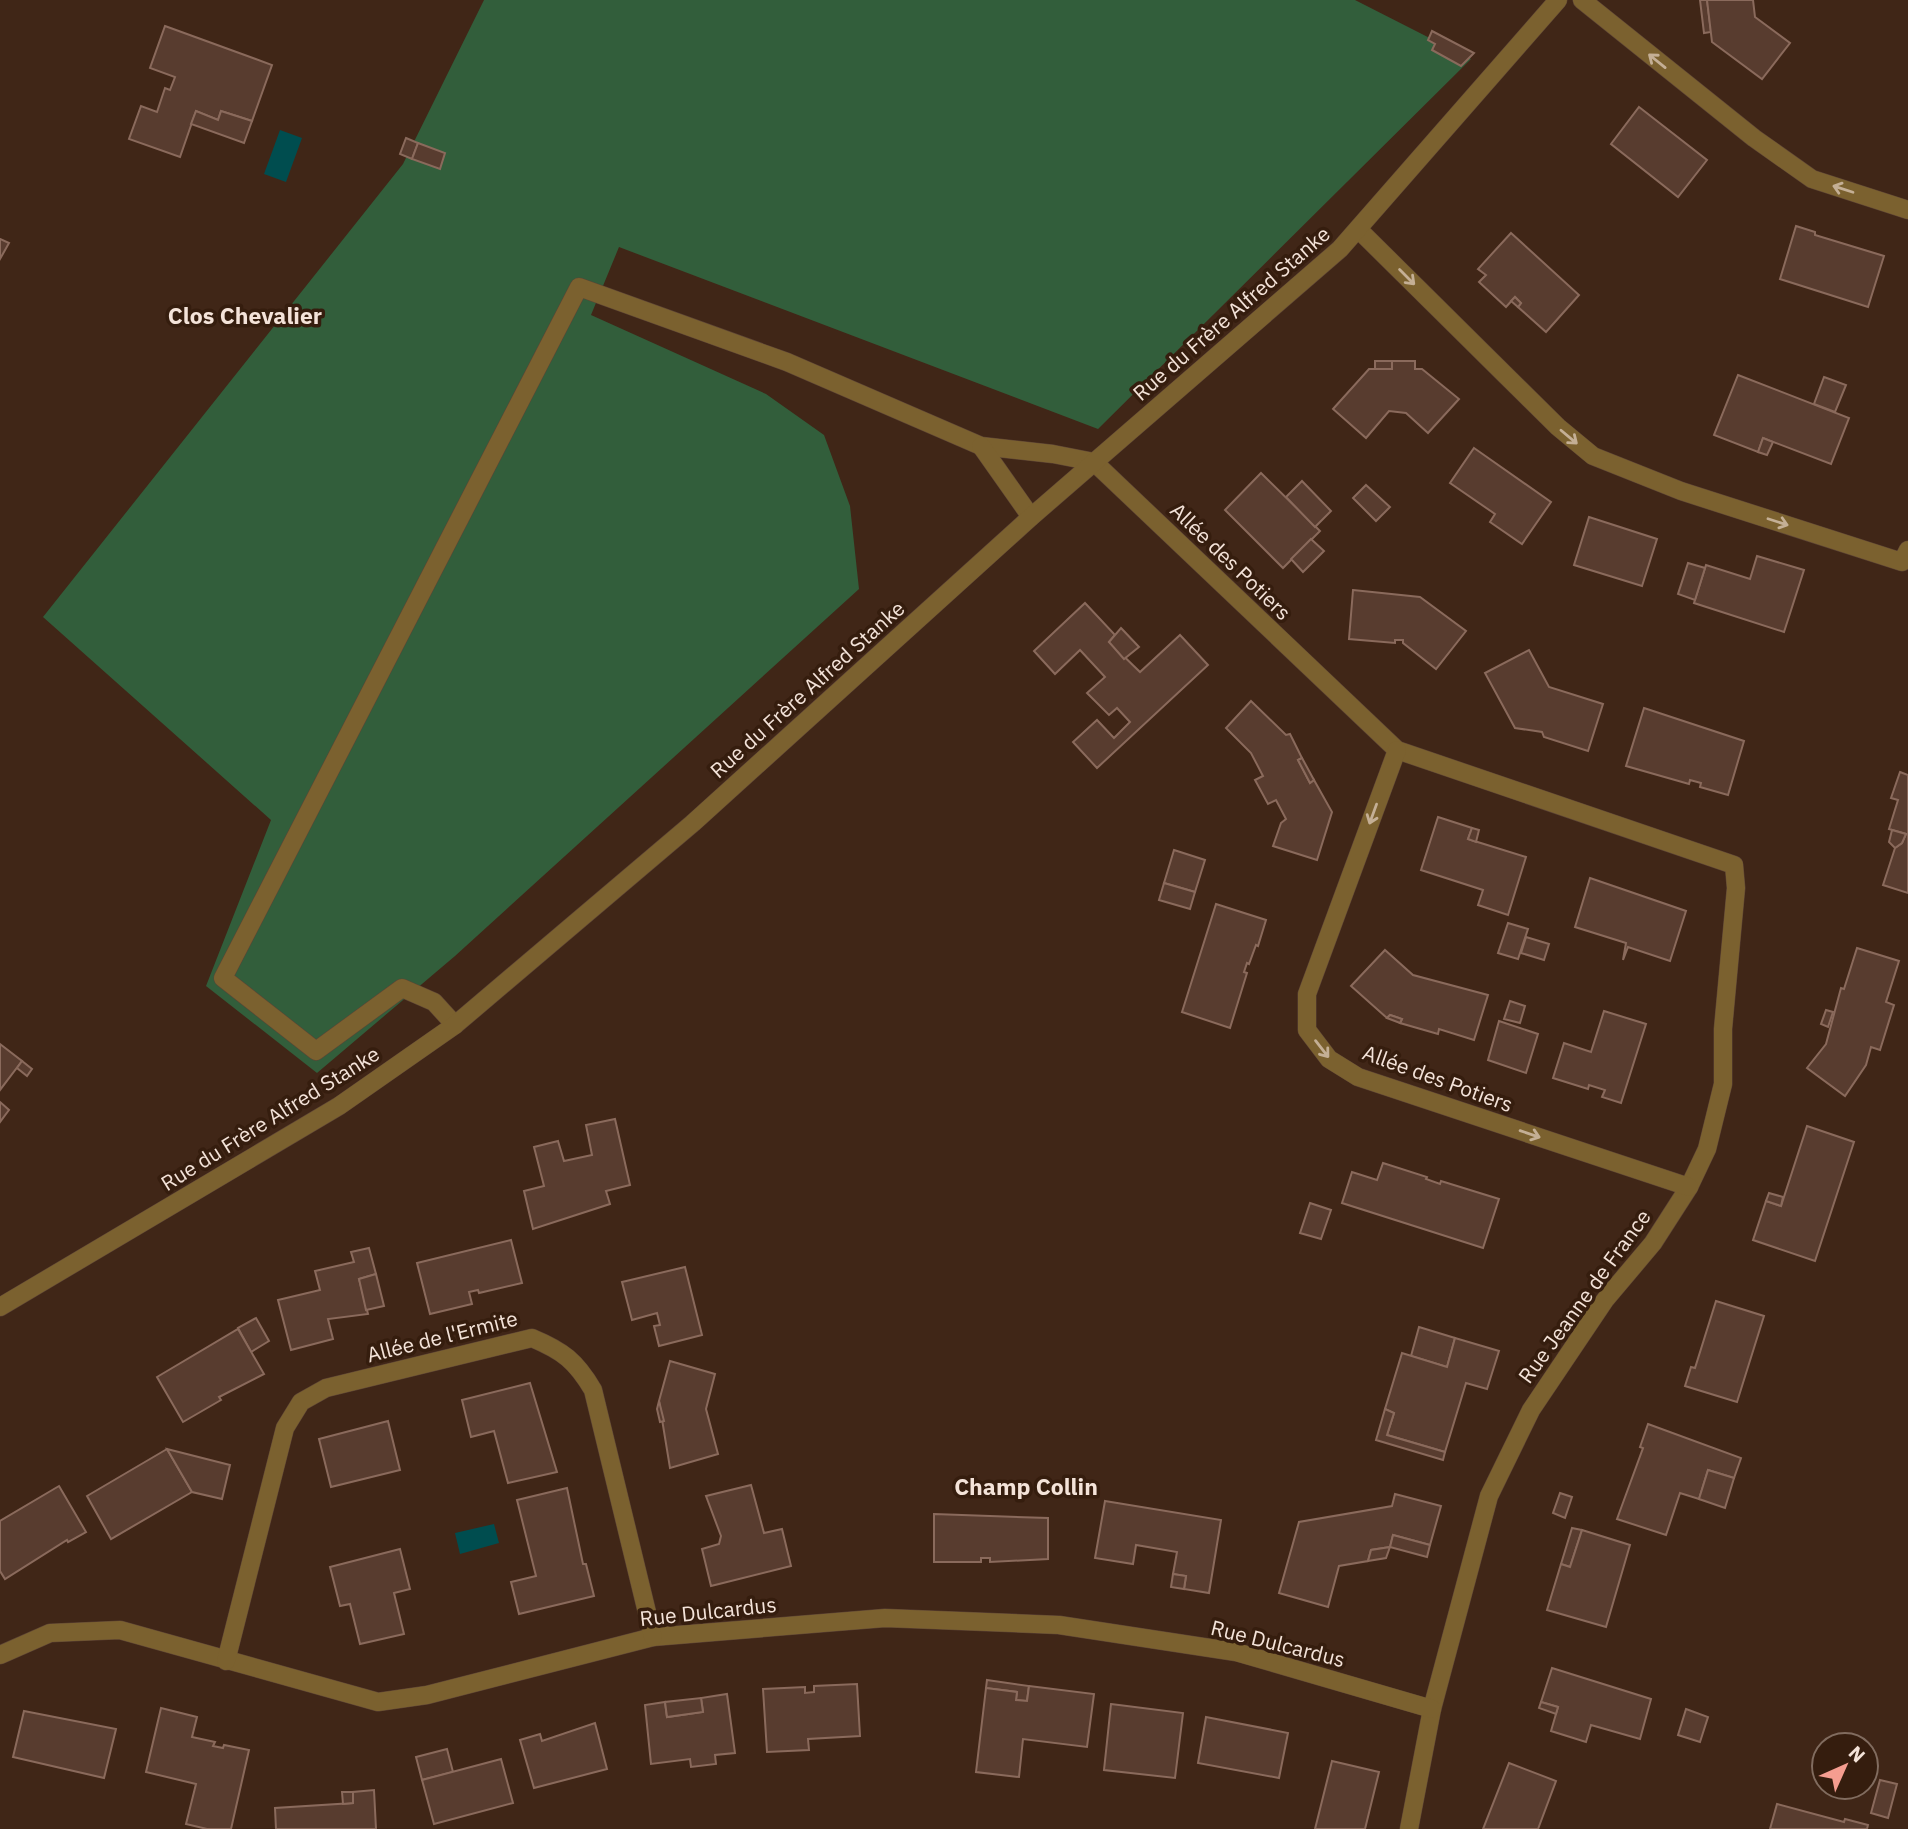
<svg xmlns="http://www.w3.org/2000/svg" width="1908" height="1829" font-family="'IBM Plex Sans',sans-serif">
  <rect width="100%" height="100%" fill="#402617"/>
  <polygon fill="#325e3b" points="484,0 1355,0 1471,59 1098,429 619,247 591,315 766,394 824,435 850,506 859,589 455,956 317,1073 206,986 271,820 43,617 403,164"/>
  <g fill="#004d4f">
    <polygon points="280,130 302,138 286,182 264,174"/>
    <polygon points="494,1524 499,1543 460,1554 455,1533"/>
  </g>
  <g fill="#583c2f" stroke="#8a6a5c" stroke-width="2">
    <polygon points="1700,0 1707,0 1711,32 1704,33"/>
    <polygon points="1707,0 1753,0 1755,17 1790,43 1762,79 1712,42"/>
    <polygon points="165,26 272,65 252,121 221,111 218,120 196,111 180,157 129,139 141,106 157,112 165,88 170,90 175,77 150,68"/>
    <polygon points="1432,31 1474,53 1461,66 1432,50 1435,44 1428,40"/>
    <polygon points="1639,107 1707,160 1678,197 1611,144"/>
    <polygon points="196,111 218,120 221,111 252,121 244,143 191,124"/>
    <polygon points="406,138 418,143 412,159 400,154"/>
    <polygon points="418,143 445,153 440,169 412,159"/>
    <polygon points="1796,226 1815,232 1815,235 1884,256 1868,307 1780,279"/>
    <polygon points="1511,233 1579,295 1546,332 1518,307 1521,303 1515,297 1506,307 1479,282 1486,275 1478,269"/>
    <polygon points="0,239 9,243 0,259"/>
    <polygon points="1515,297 1521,303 1518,307 1511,301"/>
    <rect x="1375" y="361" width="17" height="8"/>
    <polygon points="1392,361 1415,361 1415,369 1422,369 1459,399 1428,433 1406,413 1389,411 1366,438 1333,409 1369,369 1392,369"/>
    <polygon points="1738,375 1849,418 1831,464 1763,438 1758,452 1714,435"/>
    <polygon points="1824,377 1846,385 1835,412 1814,404"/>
    <polygon points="1763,438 1773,442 1767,455 1758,452"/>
    <polygon points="1474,448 1551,502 1522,544 1490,522 1495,514 1450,483"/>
    <polygon points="1261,473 1320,531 1283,568 1225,510"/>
    <polygon points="1302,481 1331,511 1315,527 1286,497"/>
    <polygon points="1366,485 1390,507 1376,521 1353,498"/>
    <polygon points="1589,517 1657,539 1642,586 1574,565"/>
    <polygon points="1311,539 1324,551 1303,572 1291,559"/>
    <polygon points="1757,556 1804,570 1784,632 1694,603 1706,565 1750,579"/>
    <polygon points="1688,563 1705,568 1695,600 1678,594"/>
    <polygon points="1353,590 1420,597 1466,631 1436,669 1403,643 1403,640 1395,640 1395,643 1349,639"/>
    <polygon points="1085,603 1115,635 1109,642 1140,672 1180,635 1208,665 1097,768 1073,742 1097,720 1114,738 1130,722 1117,708 1109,715 1087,693 1105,677 1080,650 1055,674 1034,651"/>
    <polygon points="1121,628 1139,647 1124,659 1109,642"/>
    <polygon points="1529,650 1549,687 1603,704 1588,751 1544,737 1542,732 1515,728 1485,673"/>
    <polygon points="1251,701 1286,735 1290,734 1302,758 1298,760 1310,783 1314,780 1332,812 1317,860 1273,846 1281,823 1286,819 1276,800 1268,804 1255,780 1263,776 1251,753 1226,728"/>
    <polygon points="1644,708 1744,741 1728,795 1700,787 1701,783 1690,780 1689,784 1626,766"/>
    <polygon points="1302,758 1314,780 1310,783 1298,760"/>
    <polygon points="1900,772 1908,775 1908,893 1883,885 1895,848 1902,843 1906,834 1889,829 1898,800 1891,798"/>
    <polygon points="1438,817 1472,828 1468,839 1526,857 1508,915 1478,905 1483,890 1421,870"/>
    <polygon points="1472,828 1479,830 1476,842 1468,839"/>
    <polygon points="1892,830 1906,834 1902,843 1895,848 1889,842"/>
    <polygon points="1174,850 1205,860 1195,892 1164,883"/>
    <polygon points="1590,878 1686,911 1670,961 1628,947 1623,960 1626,943 1575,927"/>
    <polygon points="1164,883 1195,892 1190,909 1159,900"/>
    <polygon points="1216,904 1266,920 1258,946 1256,945 1249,964 1247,963 1244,972 1247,973 1230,1028 1182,1012"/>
    <polygon points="1508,923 1528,929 1518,959 1498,953"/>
    <polygon points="1526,937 1549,944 1544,960 1521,953"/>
    <polygon points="1857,948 1899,961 1886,1002 1894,1005 1880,1050 1871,1047 1866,1065 1845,1096 1807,1068 1826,1044 1841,988 1844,989"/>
    <polygon points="1385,950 1413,975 1488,995 1474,1040 1439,1029 1438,1034 1400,1023 1402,1019 1390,1015 1387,1018 1351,986"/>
    <polygon points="1510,1001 1525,1006 1520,1023 1504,1019"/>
    <polygon points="1826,1010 1833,1012 1828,1027 1821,1024"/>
    <polygon points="1604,1011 1646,1024 1621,1103 1602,1097 1605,1090 1589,1085 1588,1089 1553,1078 1564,1043 1591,1052"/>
    <polygon points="1390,1015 1402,1019 1400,1023 1387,1018"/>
    <polygon points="1499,1021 1538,1034 1526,1073 1488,1060"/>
    <polygon points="0,1044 22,1061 0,1090"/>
    <polygon points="22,1061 32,1069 27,1076 17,1068"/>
    <polygon points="0,1102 9,1110 0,1122"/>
    <polygon points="615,1119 630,1185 606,1191 610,1204 533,1229 524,1191 544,1186 534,1147 558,1141 564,1161 592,1155 586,1125"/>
    <polygon points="1807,1126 1854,1142 1815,1261 1753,1240 1766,1201 1781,1206"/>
    <polygon points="1383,1163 1427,1177 1426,1179 1440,1184 1441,1181 1499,1199 1483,1248 1342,1203 1352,1172 1377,1180"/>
    <polygon points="1769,1193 1783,1197 1781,1206 1766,1201"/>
    <polygon points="1310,1203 1331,1210 1321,1239 1300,1233"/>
    <polygon points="511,1240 522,1283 479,1293 478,1290 469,1292 472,1304 430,1314 417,1263"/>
    <polygon points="369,1248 376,1274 359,1279 368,1314 328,1319 333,1339 291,1350 278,1300 320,1290 315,1271 354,1262 351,1252"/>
    <polygon points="685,1267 702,1335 659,1346 654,1326 660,1325 657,1313 632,1320 622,1282"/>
    <polygon points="376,1274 384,1306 366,1310 359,1279"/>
    <polygon points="1716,1301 1764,1316 1737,1402 1685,1386 1691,1367 1695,1368"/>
    <polygon points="256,1318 269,1341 251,1352 238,1328"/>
    <polygon points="1419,1327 1455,1338 1447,1367 1411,1356"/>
    <polygon points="238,1329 264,1374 219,1397 221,1400 183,1422 157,1377"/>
    <polygon points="1455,1338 1499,1351 1487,1389 1466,1383 1445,1452 1387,1435 1394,1413 1385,1409 1402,1353 1447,1367"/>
    <polygon points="670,1361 715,1374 706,1409 718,1454 670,1468 659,1401"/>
    <polygon points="530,1383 557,1472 508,1483 494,1431 471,1437 462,1400"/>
    <polygon points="659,1401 664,1421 660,1422 657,1409"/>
    <polygon points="1385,1409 1394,1413 1387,1435 1445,1452 1443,1460 1376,1440"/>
    <polygon points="388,1421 400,1470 331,1487 319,1439"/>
    <polygon points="1648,1424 1741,1458 1734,1478 1708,1470 1699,1499 1680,1493 1666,1535 1617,1519 1643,1448 1640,1447"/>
    <polygon points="167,1449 192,1492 111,1539 87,1496"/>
    <polygon points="167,1449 230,1465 222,1499 192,1492"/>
    <polygon points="1708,1470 1734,1478 1725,1508 1699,1499"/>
    <polygon points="751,1485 764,1533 782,1529 791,1566 711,1586 702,1549 719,1544 721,1536 706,1496"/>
    <polygon points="59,1486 86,1532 68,1542 67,1540 5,1579 0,1571 0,1521"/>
    <polygon points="567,1488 583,1564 586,1564 594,1596 519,1614 511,1582 536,1576 517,1500"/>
    <polygon points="1560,1493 1572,1497 1565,1518 1553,1513"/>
    <polygon points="1395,1494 1441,1506 1430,1545 1393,1535 1390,1547 1371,1550 1368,1561 1339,1566 1328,1607 1279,1593 1299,1522 1392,1506"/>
    <polygon points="1105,1501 1221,1520 1209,1593 1184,1589 1186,1576 1173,1574 1177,1552 1136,1545 1133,1564 1095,1558"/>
    <polygon points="934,1514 1048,1518 1048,1559 990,1562 990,1558 981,1558 981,1562 934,1562"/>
    <polygon points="1572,1528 1582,1530 1570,1567 1561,1564"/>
    <polygon points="1582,1530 1630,1545 1606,1627 1547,1610 1561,1564 1570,1567"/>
    <polygon points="1393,1535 1430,1545 1427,1557 1390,1547"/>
    <polygon points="1390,1547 1386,1558 1368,1561 1371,1550"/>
    <polygon points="400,1549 410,1589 394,1593 404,1634 360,1644 350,1604 340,1606 330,1567"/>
    <polygon points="1173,1574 1186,1576 1184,1589 1171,1587"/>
    <polygon points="1552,1668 1651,1699 1640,1739 1591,1725 1586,1742 1551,1731 1558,1707 1541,1702"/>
    <polygon points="987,1680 1029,1686 1027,1701 1016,1700 1017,1692 986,1688"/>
    <polygon points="857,1684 860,1736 808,1739 809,1750 767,1752 763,1689 805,1687 805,1693 814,1692 814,1686"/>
    <polygon points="1029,1686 1094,1694 1087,1747 1023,1739 1019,1777 976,1772 986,1688 1017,1692 1016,1700 1027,1701"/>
    <polygon points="727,1694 735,1753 715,1755 716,1764 691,1767 690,1759 651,1764 645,1705 665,1702 667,1717 703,1712 701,1698"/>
    <polygon points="701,1698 703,1712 667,1717 665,1702"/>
    <polygon points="1541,1702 1558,1707 1556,1714 1539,1708"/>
    <polygon points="1111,1704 1183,1713 1175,1778 1104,1770"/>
    <polygon points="161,1708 197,1717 192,1737 215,1742 213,1746 223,1748 224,1745 249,1750 231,1829 207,1829 186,1824 196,1784 146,1772"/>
    <polygon points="1686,1709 1708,1717 1700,1742 1678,1735"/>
    <polygon points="24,1711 116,1729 104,1778 13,1757"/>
    <polygon points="1206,1717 1288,1733 1279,1778 1198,1763"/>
    <polygon points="595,1723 607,1769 534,1788 520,1740 540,1734 542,1741"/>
    <polygon points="447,1749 453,1772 422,1780 416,1757"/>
    <polygon points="501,1759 513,1803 434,1824 422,1780"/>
    <polygon points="1332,1761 1379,1772 1365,1829 1315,1829"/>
    <polygon points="1509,1763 1556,1781 1538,1829 1483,1829"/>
    <polygon points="1880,1780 1897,1784 1888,1818 1871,1813"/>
    <polygon points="374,1790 376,1829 276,1829 275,1808 353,1803 353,1792"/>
    <polygon points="342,1792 353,1792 353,1803 343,1804"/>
    <polygon points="1777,1804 1844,1822 1845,1819 1868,1825 1867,1829 1770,1829"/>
  </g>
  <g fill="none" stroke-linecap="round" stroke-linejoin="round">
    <g stroke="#5d4436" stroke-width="19">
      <polyline id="service" points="455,1025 434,1002 402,988 316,1051 223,978 579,287 787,362 981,446 1053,454 1094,462"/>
    </g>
    <g stroke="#5d4436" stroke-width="19">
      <g id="minor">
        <polyline points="1582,0 1754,138 1812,179 1908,210"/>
        <polyline points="1358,229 1558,427 1593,456 1681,491 1902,562 1908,550"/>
        <polyline points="981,446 1031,517"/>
        <polyline points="1094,462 1397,750 1734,865 1736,888 1723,1029 1723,1084 1707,1149 1689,1187 1653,1243 1605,1300 1531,1410 1489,1496 1432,1709 1409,1829"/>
        <polyline points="1397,750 1307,994 1307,1030 1329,1059 1358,1077 1689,1187"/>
        <polyline points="0,1655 50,1633 120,1630 378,1702 427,1695 653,1637 885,1618 1059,1625 1236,1652 1432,1709"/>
        <path d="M226,1661L285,1428L301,1402L326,1388L532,1338C563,1351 576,1361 593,1390L653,1637"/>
      </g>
    </g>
    <g stroke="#5d4436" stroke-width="19">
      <polyline id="tertiary" points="0,1307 339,1106 455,1025 693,823 1031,517 1340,249 1558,0"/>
    </g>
    <use href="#service" stroke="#7b612f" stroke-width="18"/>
    <use href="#minor" stroke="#7b612f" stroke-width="18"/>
    <use href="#tertiary" stroke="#7b612f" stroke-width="18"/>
  </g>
  <defs><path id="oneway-shaft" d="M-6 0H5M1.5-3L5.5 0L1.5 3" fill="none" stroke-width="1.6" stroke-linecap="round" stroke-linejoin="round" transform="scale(1.75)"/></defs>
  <g stroke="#c4af95">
    <use href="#oneway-shaft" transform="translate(1657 61) rotate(-141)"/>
    <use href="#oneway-shaft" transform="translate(1843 189) rotate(-162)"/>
    <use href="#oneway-shaft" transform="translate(1407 277) rotate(45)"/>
    <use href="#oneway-shaft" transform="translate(1569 437) rotate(40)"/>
    <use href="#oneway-shaft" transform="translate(1778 522) rotate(18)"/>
    <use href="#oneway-shaft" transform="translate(1373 814) rotate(110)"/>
    <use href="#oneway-shaft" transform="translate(1322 1049) rotate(52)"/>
    <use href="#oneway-shaft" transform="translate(1530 1134) rotate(19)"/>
  </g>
  <g text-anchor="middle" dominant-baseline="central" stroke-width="7" stroke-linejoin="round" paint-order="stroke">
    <g font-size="21" fill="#f4e3d9" stroke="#351d0e">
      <text transform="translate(1231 313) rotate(-41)">Rue du Frère Alfred Stanke</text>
      <text transform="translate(1231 561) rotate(44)">Allée des Potiers</text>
      <text transform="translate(807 689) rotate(-42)">Rue du Frère Alfred Stanke</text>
      <text transform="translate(1438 1078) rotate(20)">Allée des Potiers</text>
      <text transform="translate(270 1118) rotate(-32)">Rue du Frère Alfred Stanke</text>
      <text transform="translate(1584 1296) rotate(-54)">Rue Jeanne de France</text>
      <text transform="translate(442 1336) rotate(-14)">Allée de l'Ermite</text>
      <text transform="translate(708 1611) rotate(-6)">Rue Dulcardus</text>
      <text transform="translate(1278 1643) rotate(14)">Rue Dulcardus</text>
    </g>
    <g font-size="23" font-weight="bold" fill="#f4e3d9" stroke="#351d0e">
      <text x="245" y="315">Clos Chevalier</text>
      <text x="1026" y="1486">Champ Collin</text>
    </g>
  </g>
  <g transform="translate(1845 1766) rotate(45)"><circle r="33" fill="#351d0e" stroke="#816c5f" stroke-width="2"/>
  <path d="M0-5L12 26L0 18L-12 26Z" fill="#f59d90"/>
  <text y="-10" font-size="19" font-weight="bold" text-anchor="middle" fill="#f4e3d9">N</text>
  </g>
</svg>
